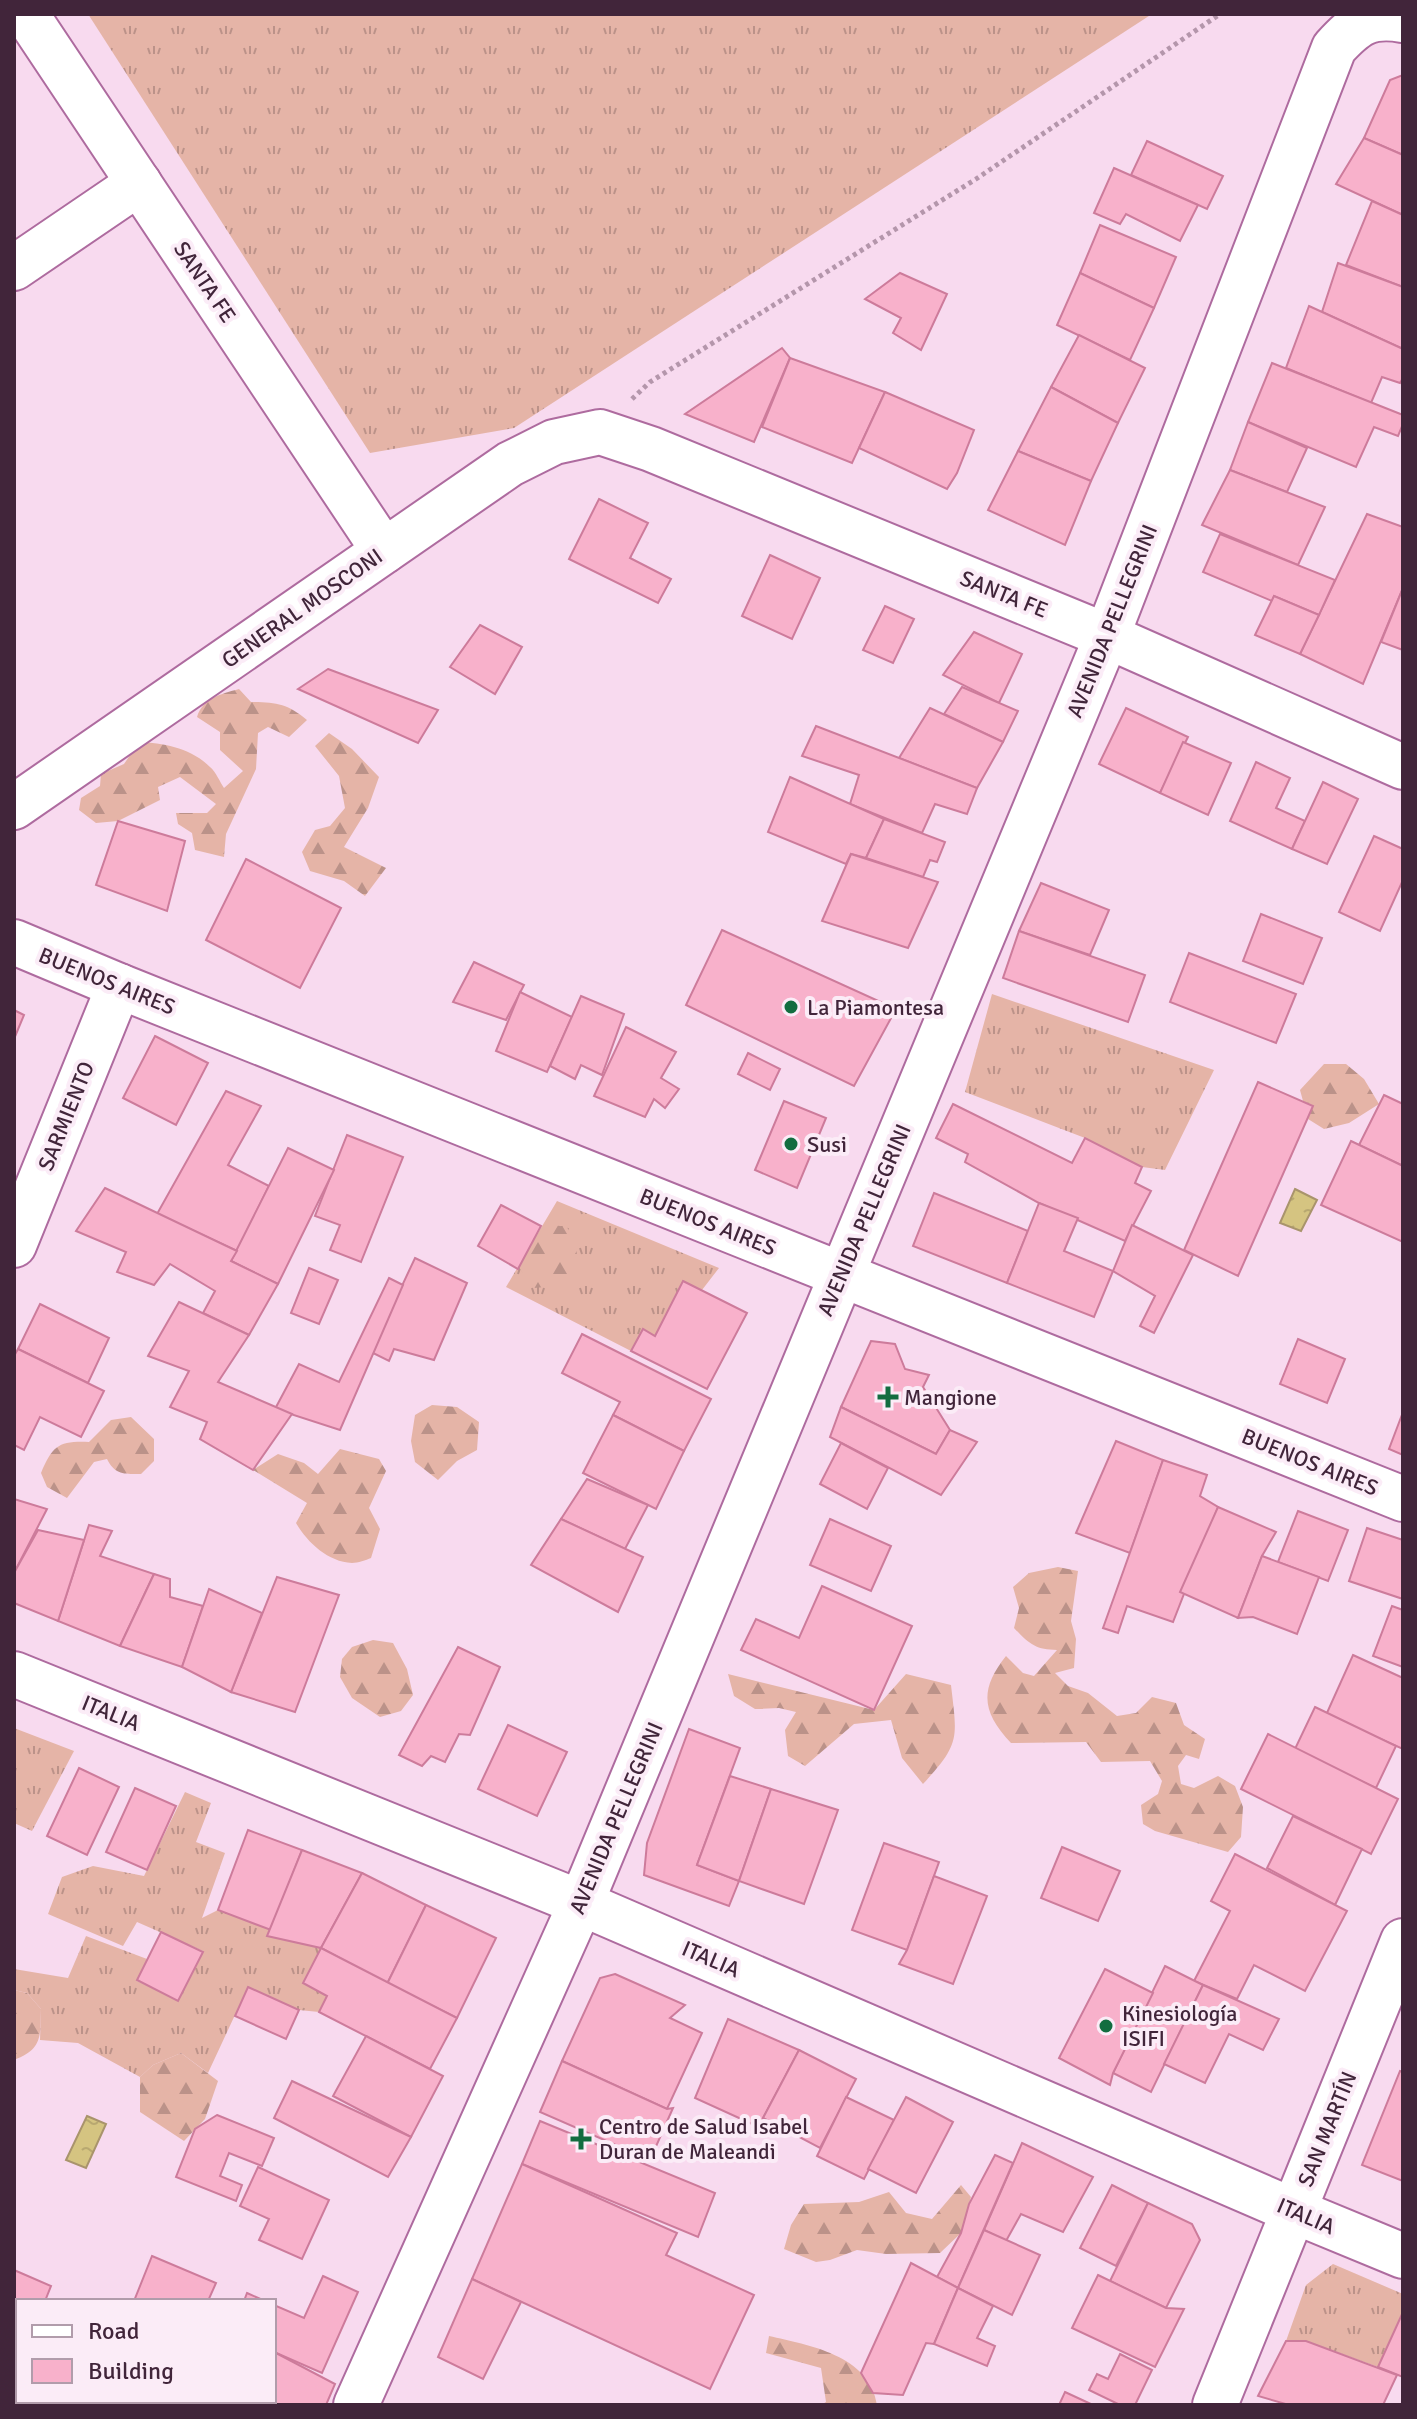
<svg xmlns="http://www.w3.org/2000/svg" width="1417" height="2419" font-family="Signika,sans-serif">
  <defs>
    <pattern id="grass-tufts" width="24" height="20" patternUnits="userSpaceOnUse" patternTransform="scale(2)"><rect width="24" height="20" fill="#e5b4a7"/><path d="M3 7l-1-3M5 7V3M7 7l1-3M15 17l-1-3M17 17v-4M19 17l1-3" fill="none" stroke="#bb9289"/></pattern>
    <pattern id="forest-firs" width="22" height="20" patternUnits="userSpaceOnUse" patternTransform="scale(2)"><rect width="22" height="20" fill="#e5b4a7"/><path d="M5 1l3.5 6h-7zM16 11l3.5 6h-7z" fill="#bb9289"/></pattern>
    <pattern id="water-ripples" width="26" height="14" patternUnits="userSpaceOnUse" patternTransform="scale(2)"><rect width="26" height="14" fill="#d5c481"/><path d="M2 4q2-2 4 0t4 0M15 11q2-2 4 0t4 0" fill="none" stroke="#b8a870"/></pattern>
  </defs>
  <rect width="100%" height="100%" fill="#f8daef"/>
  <g fill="url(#grass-tufts)">
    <polygon points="88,14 1152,14 514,428 370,453"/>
    <polygon points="992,994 1214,1070 1165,1170 1142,1167 1085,1138 965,1092"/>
    <polygon points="557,1201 719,1268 702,1290 683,1281 655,1336 643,1329 631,1351 506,1287"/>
    <polygon points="14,1728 74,1751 32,1831 14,1823"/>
    <polygon points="185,1792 211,1803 196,1842 225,1853 202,1918 218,1910 272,1924 268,1936 321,1948 303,1983 327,1996 319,2012 299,2010 248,1987 208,2073 181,2053 153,2065 140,2077 78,2043 40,2040 41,2009 27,1993 14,1990 14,1969 68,1978 86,1936 147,1959 137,1981 178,2000 203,1951 137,1922 123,1946 48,1914 62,1877 93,1866 144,1876"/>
    <polygon points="1333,2264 1403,2294 1403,2312 1378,2367 1306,2341 1286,2341 1306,2285"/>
  </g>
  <g fill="url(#forest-firs)">
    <path d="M239,689L251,702C276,702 288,704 307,720L289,737L268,727L258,733L256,769L226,834L224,857L195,850L192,833L178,824L176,813H207L216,804L180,777L158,787L160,800L118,821L96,823L79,810L81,798L100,786L101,774L124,764L139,742C164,743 191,748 210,767C216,772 220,782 224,788L243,771L220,750V732L197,717C203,698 221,694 239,689Z"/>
    <polygon points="329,733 352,749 379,777 368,808 344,847 386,868 365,896 344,881 310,871 302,852 315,830 330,826 345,808 339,776 315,746"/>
    <polygon points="1324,1064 1346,1064 1364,1079 1379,1104 1349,1123 1324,1129 1308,1119 1313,1106 1303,1101 1300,1090"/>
    <path d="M553,1225L567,1227C587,1263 578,1286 534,1288L518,1266L533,1241Z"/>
    <polygon points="432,1405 457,1407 479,1422 477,1450 457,1461 438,1480 415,1462 411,1441 415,1415"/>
    <path d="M131,1417L154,1439V1461L141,1474C124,1474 115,1475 107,1459L94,1462L67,1498L47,1487L41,1473C53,1445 59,1441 89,1442L111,1420Z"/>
    <path d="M340,1449L379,1459L386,1471L369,1508L380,1529L371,1558C366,1560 358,1563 352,1563C328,1562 307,1542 296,1523L307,1503L253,1470L278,1454L304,1463L318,1474Z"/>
    <path d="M1058,1567L1078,1571L1071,1621L1076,1639L1074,1668L1055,1673L1068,1686L1088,1693L1117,1716L1136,1713L1152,1697L1176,1703L1184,1725L1205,1739L1199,1759L1186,1755L1178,1766L1181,1784L1194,1788L1218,1776L1235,1786L1243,1807L1241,1837L1228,1852L1155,1831L1143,1824L1141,1805L1158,1794L1162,1781L1150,1761L1101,1762L1086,1742L1011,1743C982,1712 979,1690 1006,1656L1023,1673L1034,1676L1057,1650C1036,1650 1029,1644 1014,1628L1019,1608L1013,1587L1029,1573Z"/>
    <polygon points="373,1640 393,1643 407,1669 413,1695 401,1711 380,1717 352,1698 340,1677 342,1659 352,1647"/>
    <path d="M728,1674L874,1710L906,1674L951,1685C957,1738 961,1743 923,1784L902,1758L891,1720L854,1724L805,1766L788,1756L785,1730L796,1712L779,1708L755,1709L734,1696Z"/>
    <path d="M14,1990L27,1993L41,2009C40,2036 43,2049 14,2060Z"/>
    <polygon points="181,2053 218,2081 205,2119 184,2141 140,2112 140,2077 153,2065"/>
    <polygon points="961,2185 971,2197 961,2233 940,2253 886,2254 857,2250 830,2260 816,2262 784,2249 791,2225 804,2204 859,2202 889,2192 906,2213 932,2219"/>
    <path d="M769,2336C808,2345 870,2355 877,2405H821L826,2402L821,2368L766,2353Z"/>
  </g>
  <g fill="url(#water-ripples)" stroke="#a9946c" stroke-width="2">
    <polygon points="1295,1189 1317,1200 1301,1231 1280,1223"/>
    <polygon points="87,2116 106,2124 86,2168 66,2160"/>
  </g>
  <g fill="#f8b1cb" stroke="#cd7b9b" stroke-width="2">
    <polygon points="1403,75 1403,155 1364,138 1390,80"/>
    <polygon points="1364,138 1403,155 1403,215 1336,184"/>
    <polygon points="1147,141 1223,176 1207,209 1131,175"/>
    <polygon points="1114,168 1198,205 1180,241 1126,214 1120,224 1094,213"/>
    <polygon points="1372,201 1403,215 1403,287 1346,265"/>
    <polygon points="1100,225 1176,257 1154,308 1080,273"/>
    <polygon points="1338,263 1403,287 1403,349 1322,312"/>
    <polygon points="900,273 947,294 921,350 893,333 901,318 865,299"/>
    <polygon points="1080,273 1154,308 1130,360 1057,325"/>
    <polygon points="1309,306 1403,349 1403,378 1400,383 1382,377 1371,403 1286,368"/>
    <polygon points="1079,335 1145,368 1118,423 1051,387"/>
    <polygon points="782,348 790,358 754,442 685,414"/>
    <polygon points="790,358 885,392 852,463 762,427"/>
    <polygon points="1272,363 1403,415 1403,424 1398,436 1374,427 1356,467 1248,422"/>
    <polygon points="1051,387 1118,423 1091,481 1018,451"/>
    <polygon points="885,392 974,430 957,473 947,489 859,448"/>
    <polygon points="1248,422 1307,448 1287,492 1230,470"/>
    <polygon points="1018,451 1091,481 1065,545 988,510"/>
    <polygon points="1230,470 1325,507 1298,565 1202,525"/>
    <polygon points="599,499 648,523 630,558 671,579 658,603 569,559"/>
    <polygon points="1367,514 1403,527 1403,588 1363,684 1300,654"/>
    <polygon points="1220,534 1335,580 1319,615 1274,596 1272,601 1203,572"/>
    <polygon points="770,555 820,578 792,639 742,616"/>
    <polygon points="1403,588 1403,650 1381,642"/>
    <polygon points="1274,596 1319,615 1300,654 1255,635"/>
    <polygon points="885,606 914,619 893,663 863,650"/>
    <polygon points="480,625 522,647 495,694 450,667"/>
    <polygon points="974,632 1022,654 999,703 943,675"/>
    <polygon points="328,669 438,710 418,743 298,689"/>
    <polygon points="962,687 1018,711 1003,742 944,714"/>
    <polygon points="930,708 1003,742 977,788 899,758"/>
    <polygon points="1126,708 1188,737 1160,793 1099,764"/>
    <polygon points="816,726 977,788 967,814 935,804 922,833 850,804 859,775 802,756"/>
    <polygon points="1183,742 1231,763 1208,815 1160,793"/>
    <polygon points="1256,762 1290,778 1276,808 1305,821 1292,849 1230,821"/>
    <polygon points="790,777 884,819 866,858 851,854 846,864 768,832"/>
    <polygon points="1323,782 1358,799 1327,864 1292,849"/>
    <polygon points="884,819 945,842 937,862 930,860 923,877 866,858"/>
    <polygon points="118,821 185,841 167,911 96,885"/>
    <polygon points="1374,836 1403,849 1403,880 1380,931 1339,912"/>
    <polygon points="851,854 938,882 908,948 822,921"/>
    <polygon points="246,859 341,908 300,988 206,940"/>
    <polygon points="1041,883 1109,910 1090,955 1019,931"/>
    <polygon points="1261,914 1322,938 1303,984 1243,961"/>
    <polygon points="722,930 896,1009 854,1086 686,1005"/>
    <polygon points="1019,931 1145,975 1128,1022 1003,978"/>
    <polygon points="1189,953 1296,994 1276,1043 1170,1002"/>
    <polygon points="474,962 524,985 506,1020 453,1002"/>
    <polygon points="520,992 572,1017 547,1072 496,1051"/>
    <polygon points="581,996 624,1014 602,1075 581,1065 575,1079 550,1066"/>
    <polygon points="14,1010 24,1015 14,1039"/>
    <polygon points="626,1027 676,1052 661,1078 679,1089 665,1108 654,1099 645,1117 594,1096"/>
    <polygon points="155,1036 208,1063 176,1125 123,1098"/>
    <polygon points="748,1053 780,1069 770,1090 738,1074"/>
    <polygon points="1258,1082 1313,1106 1238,1276 1184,1250"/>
    <polygon points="226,1091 261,1106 228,1165 269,1186 237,1251 157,1214"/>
    <polygon points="1384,1095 1403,1104 1403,1166 1359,1145"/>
    <polygon points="784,1101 826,1118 797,1188 755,1170"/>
    <polygon points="953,1104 1072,1163 1085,1138 1142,1167 1135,1183 1151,1191 1125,1241 1039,1203 965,1162 968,1154 936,1138"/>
    <polygon points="347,1135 403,1157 361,1262 330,1250 340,1225 315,1216"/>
    <polygon points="1351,1141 1403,1166 1403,1242 1321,1205"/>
    <polygon points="288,1148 334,1170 278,1284 231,1261"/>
    <polygon points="105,1188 237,1251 231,1261 278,1284 249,1335 203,1313 215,1291 170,1264 154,1285 117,1272 126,1252 76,1231"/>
    <polygon points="934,1193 1028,1231 1007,1283 913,1246"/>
    <polygon points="1039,1203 1078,1218 1064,1251 1113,1271 1094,1317 1007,1283"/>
    <polygon points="501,1205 541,1226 518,1269 478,1246"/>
    <polygon points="1132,1225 1193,1255 1154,1333 1140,1326 1155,1296 1113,1271"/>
    <polygon points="415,1258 467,1283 434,1360 394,1349 389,1361 371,1352"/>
    <polygon points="309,1268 338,1280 319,1324 291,1313"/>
    <polygon points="389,1278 403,1285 340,1430 275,1409 299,1364 339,1382"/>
    <polygon points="683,1281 747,1313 707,1389 631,1351 643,1329 655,1336"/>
    <polygon points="179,1302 249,1335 218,1382 292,1414 253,1470 200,1439 207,1422 170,1407 189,1371 148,1356"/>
    <polygon points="40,1304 109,1338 88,1383 18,1349"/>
    <polygon points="582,1334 711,1399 684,1451 613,1415 620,1402 562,1373"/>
    <polygon points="1298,1339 1345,1359 1327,1403 1280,1384"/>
    <polygon points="871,1341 895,1344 905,1369 929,1375 923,1387 950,1430 936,1454 841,1407"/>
    <polygon points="18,1349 104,1391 81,1437 40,1417 24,1450 14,1445 14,1356"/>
    <polygon points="841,1407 936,1454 950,1430 977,1442 941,1495 830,1437"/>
    <polygon points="1403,1412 1403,1455 1389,1449"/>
    <polygon points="613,1415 684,1451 656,1509 583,1473"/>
    <polygon points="1116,1441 1163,1460 1130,1553 1076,1533"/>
    <polygon points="841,1443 888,1468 867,1509 820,1484"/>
    <polygon points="1163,1460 1207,1475 1200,1496 1218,1507 1173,1622 1127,1606 1118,1633 1103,1628"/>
    <polygon points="587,1479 648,1505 625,1549 561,1519"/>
    <polygon points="14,1499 47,1509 14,1573"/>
    <polygon points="1218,1507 1276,1532 1262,1556 1238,1618 1180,1592"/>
    <polygon points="1298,1511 1348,1530 1328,1581 1278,1562"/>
    <polygon points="561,1519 643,1557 618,1612 531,1565"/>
    <polygon points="830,1519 891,1546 871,1591 810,1565"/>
    <polygon points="89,1525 112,1531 100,1556 154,1574 120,1646 58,1621"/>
    <polygon points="1367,1528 1403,1540 1403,1599 1349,1581"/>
    <polygon points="38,1530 84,1540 58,1621 14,1603 14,1573"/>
    <polygon points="1262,1556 1319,1577 1297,1634 1253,1617 1238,1618"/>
    <polygon points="154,1574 170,1579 170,1597 203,1606 182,1667 120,1646"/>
    <polygon points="277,1577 339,1595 295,1712 231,1692"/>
    <polygon points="822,1586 912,1626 874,1710 741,1650 756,1619 799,1638"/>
    <polygon points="209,1589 262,1613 231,1692 182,1667"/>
    <polygon points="1392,1606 1403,1610 1403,1667 1373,1656"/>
    <polygon points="458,1647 500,1667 470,1735 459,1734 445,1762 431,1756 422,1766 399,1755"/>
    <polygon points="1353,1655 1403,1678 1403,1749 1326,1715"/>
    <polygon points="1315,1707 1396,1746 1376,1788 1294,1751"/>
    <polygon points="508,1725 567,1752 537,1816 478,1789"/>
    <polygon points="689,1729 740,1748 697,1865 739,1881 729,1906 644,1875 647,1843"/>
    <polygon points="1268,1734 1398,1799 1371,1854 1241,1789"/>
    <polygon points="79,1768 119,1787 87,1855 47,1836"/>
    <polygon points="730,1776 771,1789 739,1881 697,1865"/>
    <polygon points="135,1788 176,1806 147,1870 106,1852"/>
    <polygon points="771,1789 838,1810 804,1904 739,1881"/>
    <polygon points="1293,1816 1362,1849 1335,1905 1267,1868"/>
    <polygon points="248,1830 302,1850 271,1930 218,1910"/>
    <polygon points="884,1843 939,1862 907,1950 852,1930"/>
    <polygon points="1062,1847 1120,1871 1098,1921 1041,1898"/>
    <polygon points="302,1850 362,1873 321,1948 267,1936"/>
    <polygon points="1235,1854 1347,1911 1305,1991 1254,1965 1237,1999 1194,1981 1230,1911 1211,1901"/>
    <polygon points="362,1873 426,1905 387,1984 321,1948"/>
    <polygon points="934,1876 987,1896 953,1984 899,1964 907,1950"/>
    <polygon points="426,1905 496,1938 457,2018 387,1984"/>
    <polygon points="161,1932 203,1952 178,2001 137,1980"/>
    <polygon points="321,1948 457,2018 430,2069 319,2012 327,1996 303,1983"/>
    <polygon points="1165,1966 1203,1985 1151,2092 1113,2073"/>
    <polygon points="1105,1969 1153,1993 1113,2073 1110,2085 1059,2058"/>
    <polygon points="615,1974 685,2005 670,2018 702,2033 667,2109 562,2061 600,1978"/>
    <polygon points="1203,1985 1279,2019 1263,2050 1229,2034 1205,2083 1164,2064"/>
    <polygon points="248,1987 299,2010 286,2039 235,2016"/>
    <polygon points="728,2019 799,2050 763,2118 761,2128 695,2098"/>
    <polygon points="366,2036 443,2076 411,2137 333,2096"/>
    <polygon points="799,2050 856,2079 820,2148 763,2118"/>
    <polygon points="562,2061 667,2109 673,2108 650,2160 540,2112"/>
    <polygon points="1400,2071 1403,2072 1403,2181 1362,2165"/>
    <polygon points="292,2081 411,2137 388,2177 274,2118"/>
    <polygon points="846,2097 894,2120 864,2179 817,2156"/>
    <polygon points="906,2097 953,2122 916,2193 868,2169"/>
    <polygon points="217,2115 274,2138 262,2166 229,2153 220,2176 242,2185 236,2201 176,2177 195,2129"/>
    <polygon points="540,2121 715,2193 698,2237 522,2164"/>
    <polygon points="1022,2143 1093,2177 1063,2232 1021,2214 1006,2241 984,2230"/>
    <polygon points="995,2155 1013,2163 958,2288 937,2277 961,2233 969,2204"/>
    <polygon points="522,2164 677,2233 666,2255 754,2295 710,2389 472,2279"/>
    <polygon points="258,2167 329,2200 302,2259 259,2240 269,2219 240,2206"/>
    <polygon points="1112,2185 1148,2203 1116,2266 1080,2248"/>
    <polygon points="1148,2203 1192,2224 1200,2240 1166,2308 1110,2281"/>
    <polygon points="984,2230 1040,2255 1012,2315 958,2288"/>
    <polygon points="152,2256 216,2283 208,2301 134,2301"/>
    <polygon points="911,2263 958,2288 934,2344 926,2343 903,2395 873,2393 861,2373"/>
    <polygon points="14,2270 51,2286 45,2301 18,2301 18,2356 14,2355"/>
    <polygon points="1098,2275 1166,2308 1184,2309 1155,2367 1072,2328"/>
    <polygon points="323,2276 358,2292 322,2373 274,2352 274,2305 304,2318"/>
    <polygon points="472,2279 521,2302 483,2379 438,2357"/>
    <polygon points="958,2288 993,2306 977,2338 995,2346 987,2366 934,2344"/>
    <polygon points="247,2293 265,2301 244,2301"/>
    <polygon points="1403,2312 1403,2377 1378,2367"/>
    <polygon points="1286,2341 1306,2341 1397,2375 1383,2405 1289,2405 1258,2396"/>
    <polygon points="276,2353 335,2384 326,2405 249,2405 251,2401 274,2401"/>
    <polygon points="1120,2354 1152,2370 1135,2405 1120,2405 1089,2390 1097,2374 1108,2379"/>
    <polygon points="1065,2392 1093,2405 1059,2405"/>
    <polygon points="102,2401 165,2401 163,2405 112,2405"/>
    <polygon points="165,2401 254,2401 252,2405 163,2405"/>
  </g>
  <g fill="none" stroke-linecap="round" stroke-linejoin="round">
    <g stroke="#ae6b9f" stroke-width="48">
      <g id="minor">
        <polyline points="26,14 384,551"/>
        <polyline points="14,268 139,183"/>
        <polyline points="14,807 510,464 554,442 600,432 651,449 1107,636 1403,767"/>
        <polyline points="14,942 119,986 1403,1499"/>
        <polyline points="14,1245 119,986"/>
        <polyline points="14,1674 581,1903 1294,2211 1403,2256"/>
        <path d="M356,2405L581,1903L1107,636L1334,48C1356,24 1369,14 1403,20"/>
        <polyline points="1215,2405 1403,1941"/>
      </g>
    </g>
    <polyline stroke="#b496ab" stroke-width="5" stroke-dasharray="4 4" stroke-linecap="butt" points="632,399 650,382 976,179 1220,14"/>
    <use href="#minor" stroke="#fff" stroke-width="44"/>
  </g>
  <g fill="#136d40" stroke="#fbecf7" stroke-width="3">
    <circle cx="791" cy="1007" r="8"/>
    <circle cx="791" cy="1144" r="8"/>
    <path d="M884 1385h8v8h8v8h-8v8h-8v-8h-8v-8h8z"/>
    <circle cx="1106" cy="2026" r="8"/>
    <path d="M577 2127h8v8h8v8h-8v8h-8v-8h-8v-8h8z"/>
  </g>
  <g text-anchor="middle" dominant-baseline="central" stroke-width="8" stroke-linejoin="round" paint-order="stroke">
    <g font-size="22" fill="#41253a" stroke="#fbecf7">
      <text transform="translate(205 282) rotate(56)">SANTA FE</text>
      <text transform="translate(1004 594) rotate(22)">SANTA FE</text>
      <text transform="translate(302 608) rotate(-35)">GENERAL MOSCONI</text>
      <text transform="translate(1112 621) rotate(-68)">AVENIDA PELLEGRINI</text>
      <text transform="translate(107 981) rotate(22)">BUENOS AIRES</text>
      <text transform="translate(66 1116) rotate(-68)">SARMIENTO</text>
      <text transform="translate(864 1220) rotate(-67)">AVENIDA PELLEGRINI</text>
      <text transform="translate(708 1222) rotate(22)">BUENOS AIRES</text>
      <text transform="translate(1310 1462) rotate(22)">BUENOS AIRES</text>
      <text transform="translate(111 1713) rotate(22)">ITALIA</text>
      <text transform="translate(616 1818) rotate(-67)">AVENIDA PELLEGRINI</text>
      <text transform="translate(711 1959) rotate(23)">ITALIA</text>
      <text transform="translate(1327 2129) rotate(-68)">SAN MARTÍN</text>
      <text transform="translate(1306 2216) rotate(23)">ITALIA</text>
    </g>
    <g font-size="22" fill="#41253a" stroke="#fbecf7" text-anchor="start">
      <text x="807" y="1007">La Piamontesa</text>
      <text x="807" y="1144">Susi</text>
      <text x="904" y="1397">Mangione</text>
      <text x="1122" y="2013">Kinesiología<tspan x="1122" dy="25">ISIFI</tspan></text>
      <text x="599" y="2126">Centro de Salud Isabel<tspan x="599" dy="25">Duran de Maleandi</tspan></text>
    </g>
  </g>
  <rect width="1417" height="2419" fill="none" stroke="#41253a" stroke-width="32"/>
  <rect x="16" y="2299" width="260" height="104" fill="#fbecf7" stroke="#b19cab" stroke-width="2"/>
  <rect x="32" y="2325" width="40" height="12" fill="#ffffff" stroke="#b19cab" stroke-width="2"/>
  <text x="88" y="2339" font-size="24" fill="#41253a">Road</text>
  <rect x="32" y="2359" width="40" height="24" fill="#f8b1cb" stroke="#b19cab" stroke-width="2"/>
  <text x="88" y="2379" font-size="24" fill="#41253a">Building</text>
</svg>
